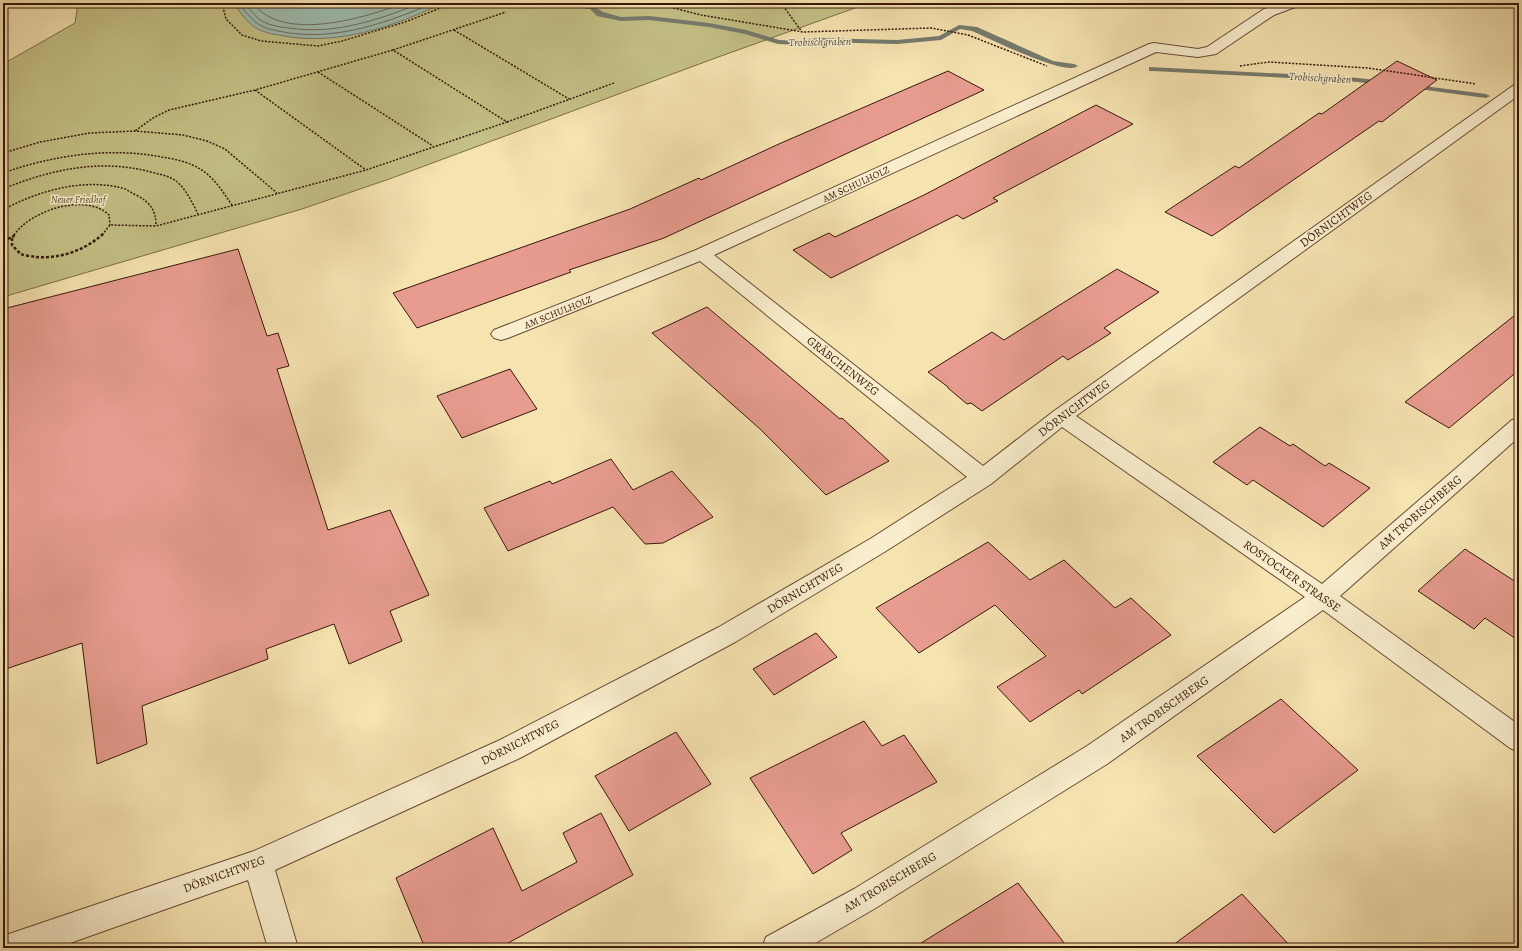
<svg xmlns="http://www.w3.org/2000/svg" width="1522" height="951" font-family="Alegreya,serif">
  <rect width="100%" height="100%" fill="#f5e3b0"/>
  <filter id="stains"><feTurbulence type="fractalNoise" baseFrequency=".005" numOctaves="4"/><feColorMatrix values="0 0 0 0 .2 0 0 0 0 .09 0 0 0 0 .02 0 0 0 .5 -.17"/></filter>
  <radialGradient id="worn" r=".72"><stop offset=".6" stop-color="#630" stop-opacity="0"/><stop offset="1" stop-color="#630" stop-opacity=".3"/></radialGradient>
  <polygon fill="#c4c186" stroke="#7e6c48" points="78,3 869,3 721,56 392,178 302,209 3,297 3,64 75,23"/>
  <path fill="#9dbdb1" stroke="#757b6e" d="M233,3H443C393,27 335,47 279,35C270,34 260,31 253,26C245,20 239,10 233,3Z"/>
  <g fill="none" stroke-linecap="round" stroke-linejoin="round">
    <g stroke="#6a6a5e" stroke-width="1">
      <path d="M238,3C245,10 250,19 260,25C268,30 279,31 289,33C340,40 388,22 434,3"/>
      <path d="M245,3C249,8 254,15 259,19C267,25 279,27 289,28C335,35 378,20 421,3"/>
      <path d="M253,3C283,44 366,17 405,3"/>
    </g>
    <g fill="#757b6e" fill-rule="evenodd">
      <path d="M558,3L592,5L603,12L621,17L649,16L709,23L746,30L779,40L801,41L817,38L897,40L939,36L959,25L977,27L1053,61L1074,64L1078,66C1065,77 989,38 972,31L960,29L941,40L897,44L817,42L801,45L778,44L745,34L709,27L649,20L621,21L597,16L590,9L562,5Z"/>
      <polygon points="1149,67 1348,77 1385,81 1389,83 1385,85 1348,81 1152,71 1149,71"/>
      <polygon points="1408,84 1486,94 1490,96 1486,98 1411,88 1407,86"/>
    </g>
  </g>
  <g fill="#e79c8f" stroke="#38180a">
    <polygon points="1397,61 1437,80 1382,122 1379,121 1212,236 1165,212 1235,166 1239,168 1319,113 1322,114"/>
    <polygon points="948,71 984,90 664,238 569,270 571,272 417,328 393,293 630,209 699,178 701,180 781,143"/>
    <polygon points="1096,105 1133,124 993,198 998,201 963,219 957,215 831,278 793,250 829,233 835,237 924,195"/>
    <polygon points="238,249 267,336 278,333 289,366 277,369 328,530 390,510 429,595 390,611 402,641 349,664 334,624 266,649 268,659 142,706 147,744 97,764 82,643 3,670 3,309"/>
    <polygon points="1117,269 1159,292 1104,328 1111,333 1068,360 1063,356 982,411 971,403 967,404 948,388 948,387 928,372 992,332 1004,340"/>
    <polygon points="707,307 840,419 842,418 889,461 826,495 760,429 652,333"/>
    <polygon points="1519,312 1519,370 1449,428 1405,402"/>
    <polygon points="510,369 537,409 462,438 437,396"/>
    <polygon points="1260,427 1290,446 1293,444 1325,466 1329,463 1370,488 1323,527 1253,480 1247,485 1213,462"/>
    <polygon points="611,459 633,490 672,471 713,517 663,543 645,544 613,507 508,551 484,508 550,481 552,484"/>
    <polygon points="988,542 1030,580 1064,560 1115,608 1131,598 1171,635 1082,694 1079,690 1030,722 997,687 1046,656 995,605 919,653 876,608"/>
    <polygon points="1465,549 1519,584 1519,641 1485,618 1474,629 1418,591"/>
    <polygon points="816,633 837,657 774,695 753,669"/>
    <polygon points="1281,699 1358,770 1274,833 1197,756"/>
    <polygon points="864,721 882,746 904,735 937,782 841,833 852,850 813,874 750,778"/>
    <polygon points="676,732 711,784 629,831 595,776"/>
    <polygon points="601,813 633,875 499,948 425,948 396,878 493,828 522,891 577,862 563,833"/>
    <polygon points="1018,883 1068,948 913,948"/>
    <polygon points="1242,894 1292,948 1169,948"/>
  </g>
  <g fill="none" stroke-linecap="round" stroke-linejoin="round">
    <g stroke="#674b34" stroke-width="2">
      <polygon id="street" points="1281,3 1300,3 1298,6 1274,15 1216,54 1198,57 1156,52 714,255 983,466 1054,411 1514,85 1519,84 1519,95 1076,416 1322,584 1512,420 1519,418 1519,437 1340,596 1519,725 1519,752 1510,748 1323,610 1107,764 874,909 807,948 762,948 766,937 854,889 1087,746 1305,597 1062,427 991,484 886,551 737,641 520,758 275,870 298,948 268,948 248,880 56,948 3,948 3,936 254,851 500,740 719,627 870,539 967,477 700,261 508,338 501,340 494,338 491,334 494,330 696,250 1149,44 1154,43 1198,49 1207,47 1264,9"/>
    </g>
    <g stroke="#38180a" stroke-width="1.5" stroke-dasharray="2 1.5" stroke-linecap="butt">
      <polyline points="222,3 226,19 242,35 261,41 318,46 342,41 405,22 453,3"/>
      <polyline points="646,3 658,4 701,15 803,32 931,28 968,35 1047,66"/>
      <polyline points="781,3 802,32"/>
      <polyline points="454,30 569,99"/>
      <polyline points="393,50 506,12"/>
      <polyline points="1240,66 1269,62 1368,68 1476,84"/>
      <polyline points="318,72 433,146"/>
      <polyline points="255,90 366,170"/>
      <polyline points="507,122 614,83"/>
      <polyline points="3,153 40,142 90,133 135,131 183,135 207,141 225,149 277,193"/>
      <path d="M3,173C54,155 109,147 162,157C175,159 189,162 200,169C214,177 223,192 232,205"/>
      <path d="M3,189C49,170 98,159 147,171C157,174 168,175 176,181C186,189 192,202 198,214"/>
      <path d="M3,210C37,191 83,178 122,188C127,189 131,193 136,195C150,202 156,210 156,226"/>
      <path d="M14,235C30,211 85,192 109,215L110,225"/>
      <polyline points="102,235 110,225 156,226 366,170 507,122 393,50 255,90 169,110 153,118 135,131"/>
    </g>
    <g stroke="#38180a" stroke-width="2.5" stroke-dasharray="3 2" stroke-linecap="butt">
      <path d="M12,238V245C15,248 18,252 21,254C25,256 32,256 36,257C61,259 85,250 103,234"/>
      <polyline points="3,239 12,238 15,234"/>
    </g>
    <use href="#street" fill="#f8edcc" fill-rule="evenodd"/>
  </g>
  <g text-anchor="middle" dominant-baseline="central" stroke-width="3" stroke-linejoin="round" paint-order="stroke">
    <g font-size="10" fill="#38180a" stroke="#f8edcc">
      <text transform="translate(856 184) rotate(-25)">AM SCHULHOLZ</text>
      <text transform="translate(558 312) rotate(-22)">AM SCHULHOLZ</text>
    </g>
    <g font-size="10" font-style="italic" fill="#624b2f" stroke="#f8edcc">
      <text x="78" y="199">Neuer Friedhof</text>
    </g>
    <g font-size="11" font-style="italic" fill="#5b5244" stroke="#f8edcc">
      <text transform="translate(820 42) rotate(-1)">Trobischgraben</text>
      <text transform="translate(1320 78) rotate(3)">Trobischgraben</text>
    </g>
    <g font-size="12" fill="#38180a" stroke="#f8edcc">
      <text transform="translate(1336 219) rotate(-36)">DÖRNICHTWEG</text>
      <text transform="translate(843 366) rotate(38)">GRÄBCHENWEG</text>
      <text transform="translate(1074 408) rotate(-37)">DÖRNICHTWEG</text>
      <text transform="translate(1420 512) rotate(-41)">AM TROBISCHBERG</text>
      <text transform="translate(1292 576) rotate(35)">ROSTOCKER STRASSE</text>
      <text transform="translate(805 588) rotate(-31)">DÖRNICHTWEG</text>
      <text transform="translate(1164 709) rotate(-35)">AM TROBISCHBERG</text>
      <text transform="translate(520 742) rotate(-27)">DÖRNICHTWEG</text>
      <text transform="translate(224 874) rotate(-20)">DÖRNICHTWEG</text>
      <text transform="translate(890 882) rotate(-31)">AM TROBISCHBERG</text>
    </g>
  </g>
  <rect width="1522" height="951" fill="none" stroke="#f5e3b0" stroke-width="16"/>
  <rect x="4" y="4" width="1514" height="943" fill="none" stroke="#38180a" stroke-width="2"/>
  <rect x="8" y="8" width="1506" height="935" fill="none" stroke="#38180a"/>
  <rect width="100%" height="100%" filter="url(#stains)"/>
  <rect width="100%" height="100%" fill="url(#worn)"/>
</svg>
